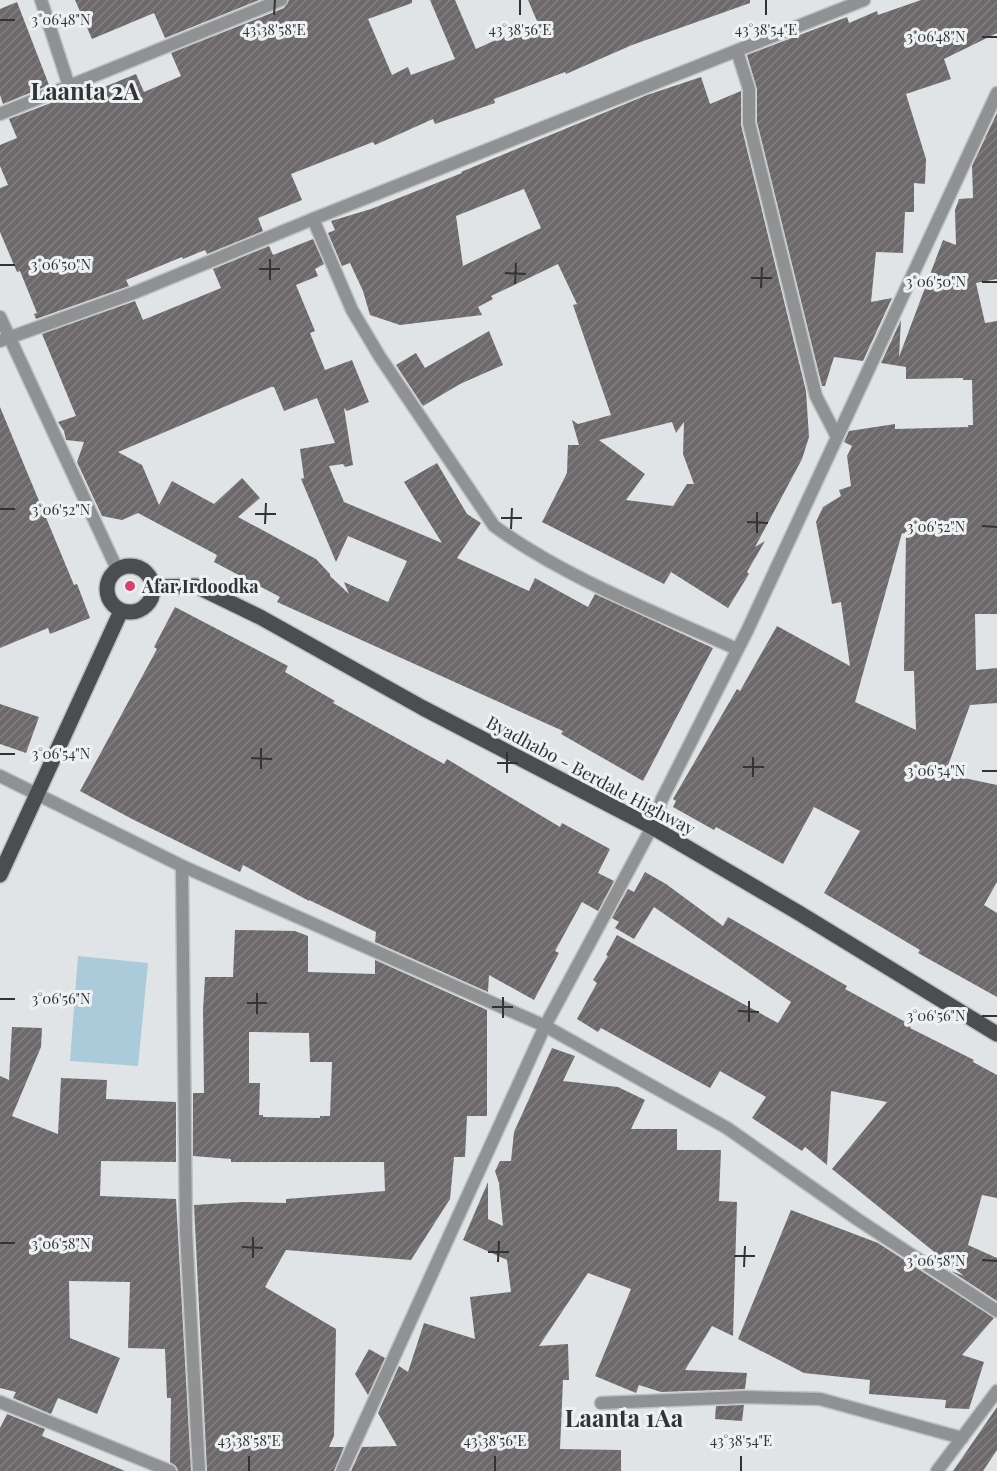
<svg xmlns="http://www.w3.org/2000/svg" width="997" height="1471" font-family="'Playfair Display',serif">
  <defs>
    <pattern id="building-hatch" width="6" height="6" patternUnits="userSpaceOnUse" patternTransform="scale(1.5)"><rect width="6" height="6" fill="#6d696a"/><path d="M-1 1l2-2M0 6l6-6M5 7l2-2" fill="none" stroke="#827f80"/></pattern>
  </defs>
  <rect width="100%" height="100%" fill="#e0e4e6"/>
  <polygon fill="#abcbda" points="78,956 148,963 138,1066 70,1061"/>
  <g fill="url(#building-hatch)" fill-rule="evenodd">
    <polygon points="75,0 259,0 165,38 154,13 92,39"/>
    <polygon points="289,0 412,0 412,3 368,19 392,75 408,67 411,75 455,59 430,0 455,0 476,49 537,21 528,0 750,0 750,3 632,45 566,74 565,72 494,99 495,103 435,124 433,119 375,145 373,142 291,174 302,200 258,218 263,231 207,254 205,250 183,259 182,257 126,280 129,286 36,319 34,314 37,313 20,271 17,272 0,232 0,188 8,185 0,166 0,145 17,138 9,119 90,88 92,92 136,74 144,92 181,76 171,53 284,8"/>
    <polygon points="921,0 997,0 997,33 944,59 951,79 906,94 926,159 925,184 914,183 914,212 905,212 903,253 876,252 871,302 892,298 863,361 834,357 825,386 822,386 757,122 757,89 747,55 847,17 849,23 877,11 878,15"/>
    <polygon points="17,2 49,85 3,104 0,95 0,9"/>
    <path d="M701,77L710,104L741,91V125L806,391L809,437L802,459L755,547L765,541L747,572L749,574L728,608L671,572L664,584L542,522L567,473L568,445H579L572,420L578,424L611,415L573,305L577,304L558,264L491,296L493,299L478,307L482,315L400,325L370,315L363,291L350,263L342,266L328,233L335,230L331,221L371,209L462,173L461,172L647,95ZM524,189L541,228L463,266L456,216ZM672,422L676,433L684,422L683,454L694,484H687L673,506L626,500L645,474L599,440Z"/>
    <path d="M997,113V279L976,283L985,323L997,321V614H975L976,670L997,668V703L970,705L945,774L997,785V882L984,905L997,913V997L918,953L920,950L824,893L860,831L814,807L783,864L716,827L714,830L673,807L676,801L673,799L737,689L740,691L777,626L850,666L841,602L832,604L816,522L823,507L841,496L839,490L851,486L847,456L852,446L844,442L849,431L895,424V429L968,427V425H973L972,380H963V378L906,379V367L881,363L901,320L899,357L943,240L956,245L955,210L959,199L973,198L972,166ZM902,533L906,534L904,671H914L916,730L855,702Z"/>
    <path d="M313,239L324,264L315,269L318,276L296,285L315,331L310,333L325,370L352,360L369,402L347,411L344,408L353,465L345,467L343,464L329,466L344,502L442,543L404,482L437,463L467,514L481,523L457,558L529,591L535,578L588,607L595,594L713,648L643,781L561,734L563,731L277,602L280,597L214,562L217,555L138,513L122,520L102,516L77,462L84,442L66,440L64,431L58,422L76,416L42,334L135,301L143,320L221,288L213,269L269,246L273,255ZM271,387H274L284,411L317,398L335,443L300,449L304,478L301,479L336,562L348,536L407,561L388,602L344,582L349,594L330,576V574L316,559L238,517L260,498L242,478L214,504L172,481L159,505L142,465L118,452Z"/>
    <polygon points="489,331 503,365 460,384 423,406 396,365 416,353 425,368"/>
    <polygon points="0,407 74,585 77,584 90,618 50,634 48,628 0,648"/>
    <polygon points="175,607 288,666 285,672 335,701 333,703 444,764 447,759 560,827 562,823 610,849 598,873 614,881 598,911 582,902 555,951 559,953 534,1000 489,975 488,992 375,942 376,932 309,900 309,901 243,865 240,872 132,819 80,791 157,649 154,647"/>
    <polygon points="0,704 39,717 26,753 0,744"/>
    <polygon points="645,872 666,884 723,926 728,917 847,986 845,989 911,1025 910,1028 974,1060 973,1062 997,1075 997,1198 982,1195 968,1245 997,1258 997,1301 951,1271 964,1276 832,1169 887,1102 831,1091 827,1165 805,1147 802,1151 752,1118 766,1097 720,1071 710,1088 601,1028 598,1032 577,1019 597,983 593,980 608,956 606,955 617,935 778,1023 791,1002 654,907 634,939 615,928 619,922 612,918 628,889 634,892"/>
    <path d="M235,930L295,931L308,936V972L375,974V960L487,1010V1116H467L465,1157H454L450,1199L411,1260L286,1250L265,1287L336,1329L334,1436L329,1447H344L334,1471H207L194,1205L243,1202L286,1203V1199L385,1191L384,1162H231V1159L193,1156V1093H204L203,1010L205,977H233ZM249,1032L309,1033L310,1062H332L330,1116H320V1118L263,1117V1115H259L260,1083H249Z"/>
    <polygon points="12,1027 42,1028 41,1047 12,1116 58,1134 61,1078 107,1080 106,1099 176,1102 176,1162 101,1161 100,1196 176,1199 191,1471 178,1471 176,1466 170,1462 171,1398 167,1398 165,1349 128,1348 130,1282 69,1281 70,1338 120,1358 97,1414 58,1398 51,1414 13,1398 16,1392 0,1388 0,1076 9,1080"/>
    <polygon points="552,1048 575,1056 563,1081 618,1087 645,1100 631,1129 677,1129 677,1150 721,1150 719,1201 737,1202 733,1336 712,1326 685,1370 747,1373 745,1389 661,1392 639,1385 636,1393 595,1376 631,1289 588,1273 539,1346 568,1344 569,1380 563,1380 560,1449 621,1450 621,1471 351,1471 362,1447 397,1446 378,1413 399,1366 408,1372 424,1323 475,1339 470,1297 511,1292 507,1260 463,1240 488,1182 488,1219 503,1226 499,1183 495,1171 500,1161 511,1161 514,1132"/>
    <polygon points="791,1210 878,1243 994,1318 962,1355 984,1362 969,1409 945,1408 946,1400 869,1394 870,1380 804,1373 738,1339"/>
    <polygon points="369,1349 385,1358 368,1395 355,1374"/>
    <polygon points="744,1405 742,1421 715,1419 716,1406"/>
    <polygon points="997,1407 997,1450 983,1471 953,1471"/>
    <polygon points="7,1414 45,1429 42,1436 125,1471 0,1471 0,1428"/>
  </g>
  <g fill="none" stroke-linecap="round" stroke-linejoin="round">
    <g stroke="#bdc1c2" stroke-width="15">
      <g id="minor">
        <polyline points="41,0 69,86"/>
        <polyline points="737,51 749,89 749,123 816,396 837,437"/>
        <polyline points="0,114 281,0"/>
        <path d="M313,219L352,310L380,357L494,526C567,579 655,612 737,649"/>
        <polyline points="0,317 117,569"/>
        <polyline points="0,341 136,292 313,219 864,0"/>
        <polyline points="0,776 182,866 545,1026 727,1128 857,1219 997,1311"/>
        <polyline points="182,866 186,1231 199,1471"/>
        <polyline points="0,1402 170,1471"/>
        <polyline points="601,1403 745,1397 820,1399 962,1438"/>
        <polyline points="342,1471 545,1026 652,827 662,799 748,629 997,93"/>
        <polyline points="937,1471 997,1391"/>
      </g>
    </g>
    <g stroke="#bdc1c2" stroke-width="18">
      <g id="primary">
        <circle cx="130" cy="589" r="23"/>
        <polyline points="154,587 196,586 260,617 423,708 652,827 799,913 997,1034"/>
        <polyline points="0,875 121,611"/>
      </g>
    </g>
    <use href="#minor" stroke="#8f9192" stroke-width="12"/>
    <use href="#primary" stroke="#4b4e50" stroke-width="15"/>
  </g>
  <path fill="none" stroke="#323334" stroke-width="2" d="M274,15L275,0M520,15V0M766,15V0M0,20H15M982,37H997M0,265H15M259,269H280M505,273L526,274M751,278H772M270,280V259M982,282H997M515,284L516,263M761,288L762,267M0,509H15M255,514H276M501,518H522M747,522L768,523M265,524L266,503M982,526L997,527M511,529L512,508M757,533V512M0,754H15M251,758L272,759M497,763H518M743,767H764M261,769V748M982,771H997M507,773V752M753,777V757M0,999H15M247,1003H267M492,1007H513M738,1011L759,1012M257,1014V993M982,1016H997M503,1018V997M749,1022V1001M0,1243H15M242,1247L263,1248M488,1252H509M734,1256H755M253,1258V1237M982,1260L997,1261M498,1262L499,1241M744,1267L745,1246M249,1471V1456M495,1471V1456M741,1471V1456"/>
  <circle fill="#d2436c" stroke="#edf1f3" stroke-width="2" cx="130" cy="586" r="6"/>
  <g text-anchor="middle" dominant-baseline="central" stroke-width="6" stroke-linejoin="round" paint-order="stroke">
    <g font-size="18" font-weight="bold" fill="#323334" stroke="#edf1f3" text-anchor="start">
      <text x="142" y="586">Afar Irdoodka</text>
    </g>
    <g font-size="18" fill="#323334" stroke="#edf1f3">
      <text transform="translate(591 775) rotate(28)">Byadhabo - Berdale Highway</text>
    </g>
    <g font-size="24" font-weight="bold" fill="#323334" stroke="#edf1f3">
      <text x="85" y="90">Laanta 2A</text>
      <text x="624" y="1417">Laanta 1Aa</text>
    </g>
  </g>
  <g font-size="15" text-anchor="middle" fill="#323334" stroke="#edf1f3" stroke-width="6" stroke-linejoin="round" paint-order="stroke">
    <text x="61" y="25">3°06'48"N</text>
    <text x="274" y="35">43°38'58"E</text>
    <text x="520" y="35">43°38'56"E</text>
    <text x="766" y="35">43°38'54"E</text>
    <text x="936" y="42">3°06'48"N</text>
    <text x="61" y="270">3°06'50"N</text>
    <text x="936" y="287">3°06'50"N</text>
    <text x="61" y="515">3°06'52"N</text>
    <text x="936" y="532">3°06'52"N</text>
    <text x="61" y="759">3°06'54"N</text>
    <text x="936" y="776">3°06'54"N</text>
    <text x="61" y="1004">3°06'56"N</text>
    <text x="936" y="1021">3°06'56"N</text>
    <text x="61" y="1249">3°06'58"N</text>
    <text x="936" y="1266">3°06'58"N</text>
    <text x="249" y="1446">43°38'58"E</text>
    <text x="495" y="1446">43°38'56"E</text>
    <text x="741" y="1446">43°38'54"E</text>
  </g>
</svg>
